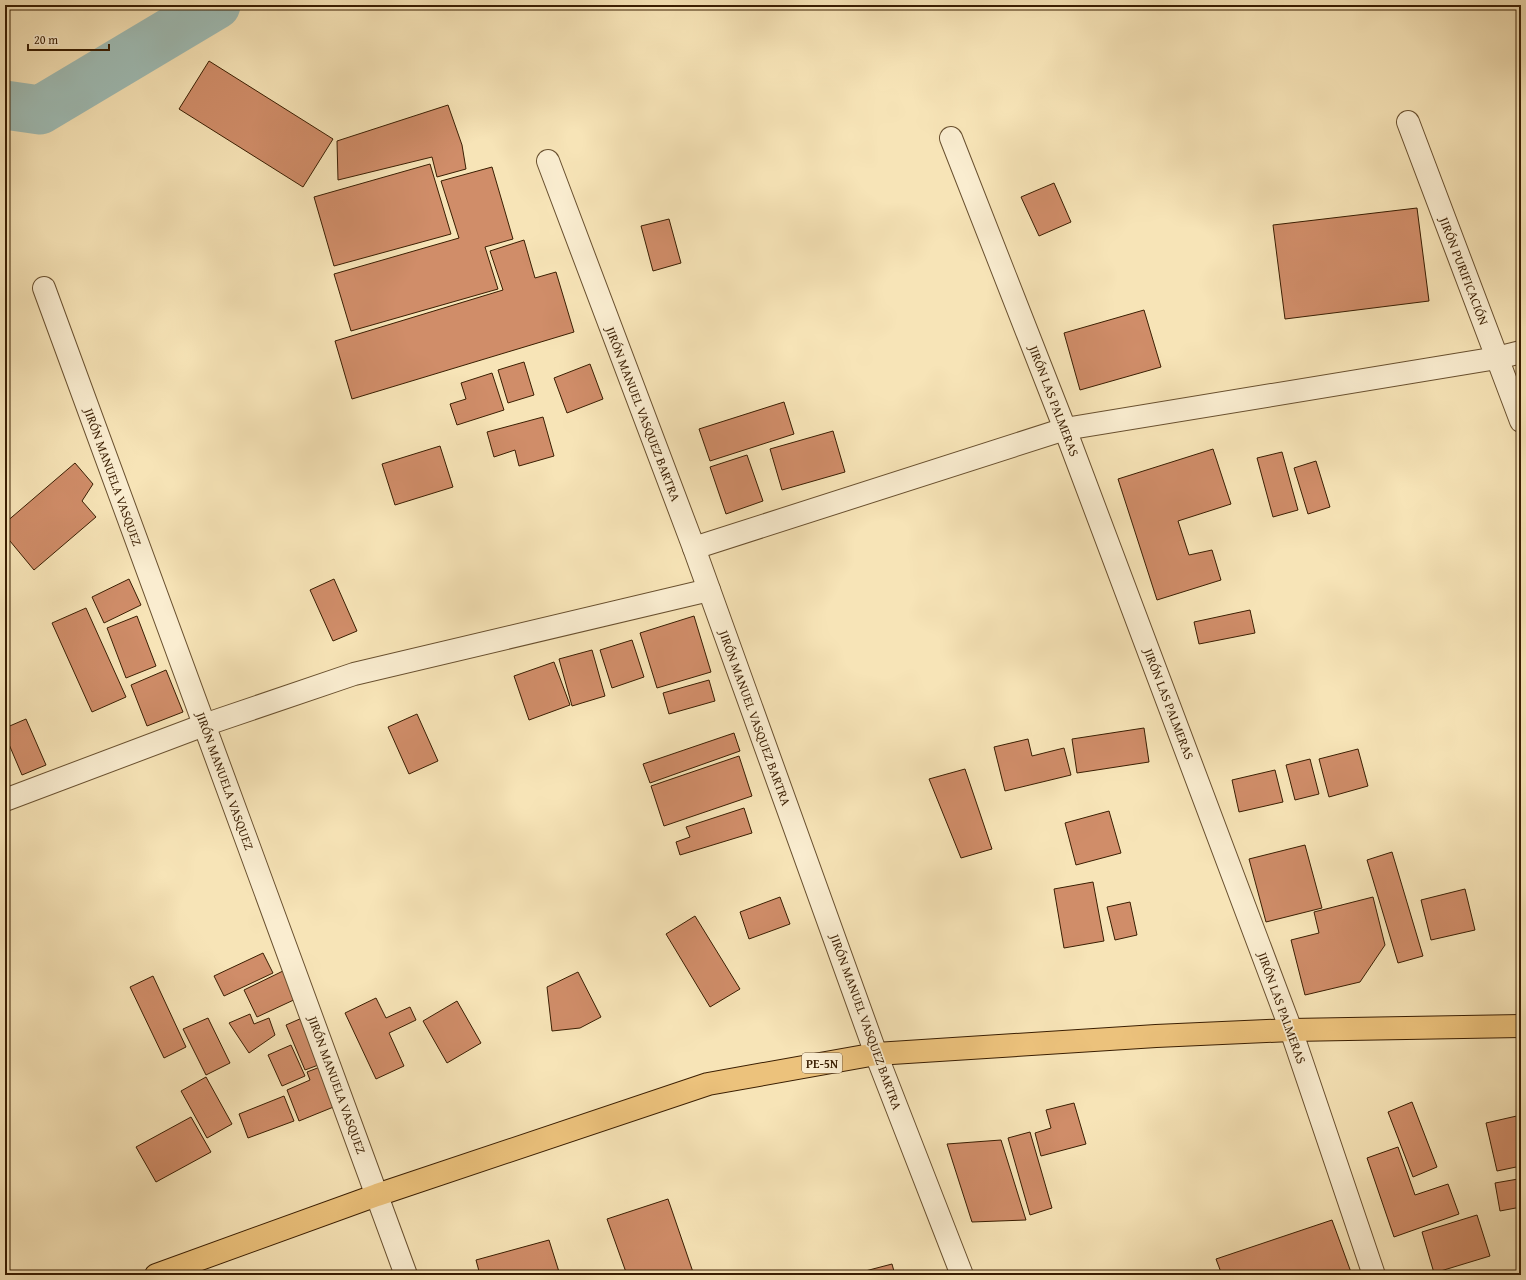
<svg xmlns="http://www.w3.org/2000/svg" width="1526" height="1280" font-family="'Gentium Book Plus',serif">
  <rect width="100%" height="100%" fill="#f7e4b7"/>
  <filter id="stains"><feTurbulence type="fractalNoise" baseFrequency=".005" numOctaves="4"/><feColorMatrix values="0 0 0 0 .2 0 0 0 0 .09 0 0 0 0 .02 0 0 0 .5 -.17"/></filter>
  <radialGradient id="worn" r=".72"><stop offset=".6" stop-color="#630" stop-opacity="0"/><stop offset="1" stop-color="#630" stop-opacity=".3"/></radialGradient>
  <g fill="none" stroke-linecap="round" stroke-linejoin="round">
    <polyline stroke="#9fbdb6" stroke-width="49" points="5,105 40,110 216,5"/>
  </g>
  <g fill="#d08d69" stroke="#3a1e02">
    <polygon points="209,61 333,139 303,187 179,109"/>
    <polygon points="448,105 462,145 466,169 437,177 432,157 338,180 337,141"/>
    <polygon points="430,164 451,234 334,266 314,197"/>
    <polygon points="492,167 513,239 485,247 498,289 351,331 334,274 459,238 441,181"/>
    <polygon points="1054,183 1071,222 1039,236 1021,197"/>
    <polygon points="1417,208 1429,301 1285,319 1273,225"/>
    <polygon points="669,219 681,263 653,271 641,226"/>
    <polygon points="524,240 535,278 556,272 574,332 352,399 335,341 503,290 490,251"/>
    <polygon points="1144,310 1161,367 1080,390 1064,333"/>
    <polygon points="524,362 534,395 508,403 498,370"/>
    <polygon points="590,364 603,399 567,413 554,378"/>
    <polygon points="492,373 504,410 457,425 450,404 466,399 461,383"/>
    <polygon points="784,402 794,434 710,461 699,429"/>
    <polygon points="543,417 554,456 519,466 515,450 494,457 487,432"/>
    <polygon points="833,431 845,472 782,490 770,449"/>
    <polygon points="440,446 453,487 395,505 382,464"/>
    <polygon points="1213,449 1231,504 1178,521 1189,555 1212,550 1221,580 1157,600 1118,479"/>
    <polygon points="1282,452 1298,510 1273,517 1257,458"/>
    <polygon points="747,455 763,501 726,514 710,467"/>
    <polygon points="1316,461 1330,507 1308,514 1294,468"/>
    <polygon points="75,463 93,484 82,501 96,517 34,570 5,535 5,523"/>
    <polygon points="129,579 141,605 104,623 92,597"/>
    <polygon points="334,579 357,631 333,641 310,590"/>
    <polygon points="86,608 126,697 92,712 52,623"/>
    <polygon points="1250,610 1255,633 1199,644 1194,622"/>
    <polygon points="137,616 156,666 126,678 107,628"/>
    <polygon points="694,616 711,672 657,688 640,633"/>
    <polygon points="632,640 644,677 612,688 600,650"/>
    <polygon points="592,650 605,696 572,706 559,659"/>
    <polygon points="554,662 570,705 529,720 514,676"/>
    <polygon points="166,670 183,712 147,726 131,685"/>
    <polygon points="709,680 715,701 669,714 663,693"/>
    <polygon points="417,714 438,761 409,774 388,727"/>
    <polygon points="26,719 46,765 22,775 5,735 5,728"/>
    <polygon points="1144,728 1149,762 1077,773 1072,739"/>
    <polygon points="734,733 740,751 650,783 643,764"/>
    <polygon points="1028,739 1032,756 1064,748 1071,775 1005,791 994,747"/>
    <polygon points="1358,749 1368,786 1329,797 1319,759"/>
    <polygon points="739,756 752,796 664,826 651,786"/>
    <polygon points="1310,759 1319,794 1295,800 1286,765"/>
    <polygon points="965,769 992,849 961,858 929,779"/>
    <polygon points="1275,770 1283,802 1239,812 1232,780"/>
    <polygon points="744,808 752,833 680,855 676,842 690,837 686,827"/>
    <polygon points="1109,811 1121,853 1076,865 1065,823"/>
    <polygon points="1305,845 1322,908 1266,922 1249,859"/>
    <polygon points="1392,852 1423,956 1398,963 1367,860"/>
    <polygon points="1093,882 1104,941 1064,948 1054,889"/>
    <polygon points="1465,889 1475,930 1431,940 1421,900"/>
    <polygon points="780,897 790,924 749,939 740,912"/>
    <polygon points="1373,897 1385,945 1360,982 1305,995 1291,940 1319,933 1314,912"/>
    <polygon points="1130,902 1137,935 1115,940 1107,907"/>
    <polygon points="695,916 740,989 710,1007 666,934"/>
    <polygon points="263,953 273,973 224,996 214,976"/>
    <polygon points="285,970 298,998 257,1017 244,990"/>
    <polygon points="578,972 601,1017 580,1028 552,1031 547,987"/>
    <polygon points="153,976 186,1047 164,1058 130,987"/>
    <polygon points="376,998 386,1018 410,1007 416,1020 389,1033 404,1066 376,1079 345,1013"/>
    <polygon points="457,1001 481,1043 447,1063 423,1021"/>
    <polygon points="250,1014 254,1024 269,1018 275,1035 249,1053 229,1023"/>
    <polygon points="208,1018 230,1063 206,1075 183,1029"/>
    <polygon points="302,1018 321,1064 305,1070 286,1025"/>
    <polygon points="291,1045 305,1076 282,1086 268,1055"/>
    <polygon points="320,1067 336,1106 299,1121 287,1090 310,1080 307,1072"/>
    <polygon points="206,1077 232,1124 207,1138 181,1091"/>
    <polygon points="284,1096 294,1121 248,1138 239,1114"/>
    <polygon points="1412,1102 1437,1167 1413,1177 1388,1112"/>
    <polygon points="1074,1103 1086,1144 1041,1156 1035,1133 1051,1128 1046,1110"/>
    <polygon points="1521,1115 1521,1166 1497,1171 1486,1123"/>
    <polygon points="191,1117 211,1152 156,1182 136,1147"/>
    <polygon points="1030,1132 1052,1208 1030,1215 1008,1138"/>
    <polygon points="1001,1140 1026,1220 972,1222 947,1144"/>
    <polygon points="1398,1147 1415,1195 1448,1184 1459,1214 1394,1237 1367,1158"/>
    <polygon points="1518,1179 1521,1197 1521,1207 1500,1211 1495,1183"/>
    <polygon points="668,1199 694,1275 627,1275 607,1219"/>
    <polygon points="1477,1215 1490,1256 1434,1273 1422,1232"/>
    <polygon points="1332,1220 1352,1275 1222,1275 1216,1259"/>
    <polygon points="549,1240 560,1275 480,1275 476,1260"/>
    <polygon points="892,1264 895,1275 850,1275"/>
  </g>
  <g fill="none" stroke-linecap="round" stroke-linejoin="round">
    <g stroke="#69502f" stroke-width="24">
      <g id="minor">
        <polyline points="1408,122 1521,421"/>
        <polyline points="951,138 1065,429 1291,1030 1374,1275"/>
        <polyline points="548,161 694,548 876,1054 962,1275"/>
        <polyline points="44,288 406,1275"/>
        <polyline points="694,548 1065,429 1497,358 1521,352"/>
        <polyline points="5,800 204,725 354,674 709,590"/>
      </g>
    </g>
    <g stroke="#3a1e02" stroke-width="24">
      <polyline id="trunk" points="156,1275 377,1195 708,1084 876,1054 1156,1036 1291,1030 1521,1026"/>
    </g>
    <use href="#minor" stroke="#faedd0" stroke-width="22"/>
    <use href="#trunk" stroke="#ecc27c" stroke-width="22"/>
  </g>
  <g text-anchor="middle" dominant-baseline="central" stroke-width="3.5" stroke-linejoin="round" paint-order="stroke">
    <rect fill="#faedd0" stroke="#745c40" stroke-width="1" x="802" y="1053" width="40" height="20" rx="3"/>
    <g font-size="12" font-weight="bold" fill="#3a1e02">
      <text x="822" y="1063">PE-5N</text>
    </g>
    <g font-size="13" fill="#3a1e02" stroke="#faedd0">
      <text transform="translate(1464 271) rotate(69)">JIRÓN PURIFICACIÓN</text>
      <text transform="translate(1054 401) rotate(69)">JIRÓN LAS PALMERAS</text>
      <text transform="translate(643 414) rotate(69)">JIRÓN MANUEL VASQUEZ BARTRA</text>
      <text transform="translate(113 477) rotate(70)">JIRÓN MANUELA VASQUEZ</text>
      <text transform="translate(1169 704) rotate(69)">JIRÓN LAS PALMERAS</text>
      <text transform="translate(755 718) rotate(70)">JIRÓN MANUEL VASQUEZ BARTRA</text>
      <text transform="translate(225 781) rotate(70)">JIRÓN MANUELA VASQUEZ</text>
      <text transform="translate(1282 1008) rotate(70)">JIRÓN LAS PALMERAS</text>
      <text transform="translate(866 1022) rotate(70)">JIRÓN MANUEL VASQUEZ BARTRA</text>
      <text transform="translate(337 1085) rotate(70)">JIRÓN MANUELA VASQUEZ</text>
    </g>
  </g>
  <rect width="1526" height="1280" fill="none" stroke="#f7e4b7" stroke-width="20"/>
  <rect x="6" y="6" width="1514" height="1268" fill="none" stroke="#3a1e02" stroke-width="2"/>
  <rect x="10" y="10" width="1506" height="1260" fill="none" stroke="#3a1e02"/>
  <path d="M28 44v6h81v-6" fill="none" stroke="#3a1e02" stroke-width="2"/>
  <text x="34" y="44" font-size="12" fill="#3a1e02" stroke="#faedd0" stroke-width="3" paint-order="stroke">20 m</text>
  <rect width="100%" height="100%" filter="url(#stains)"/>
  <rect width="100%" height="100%" fill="url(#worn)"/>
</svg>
